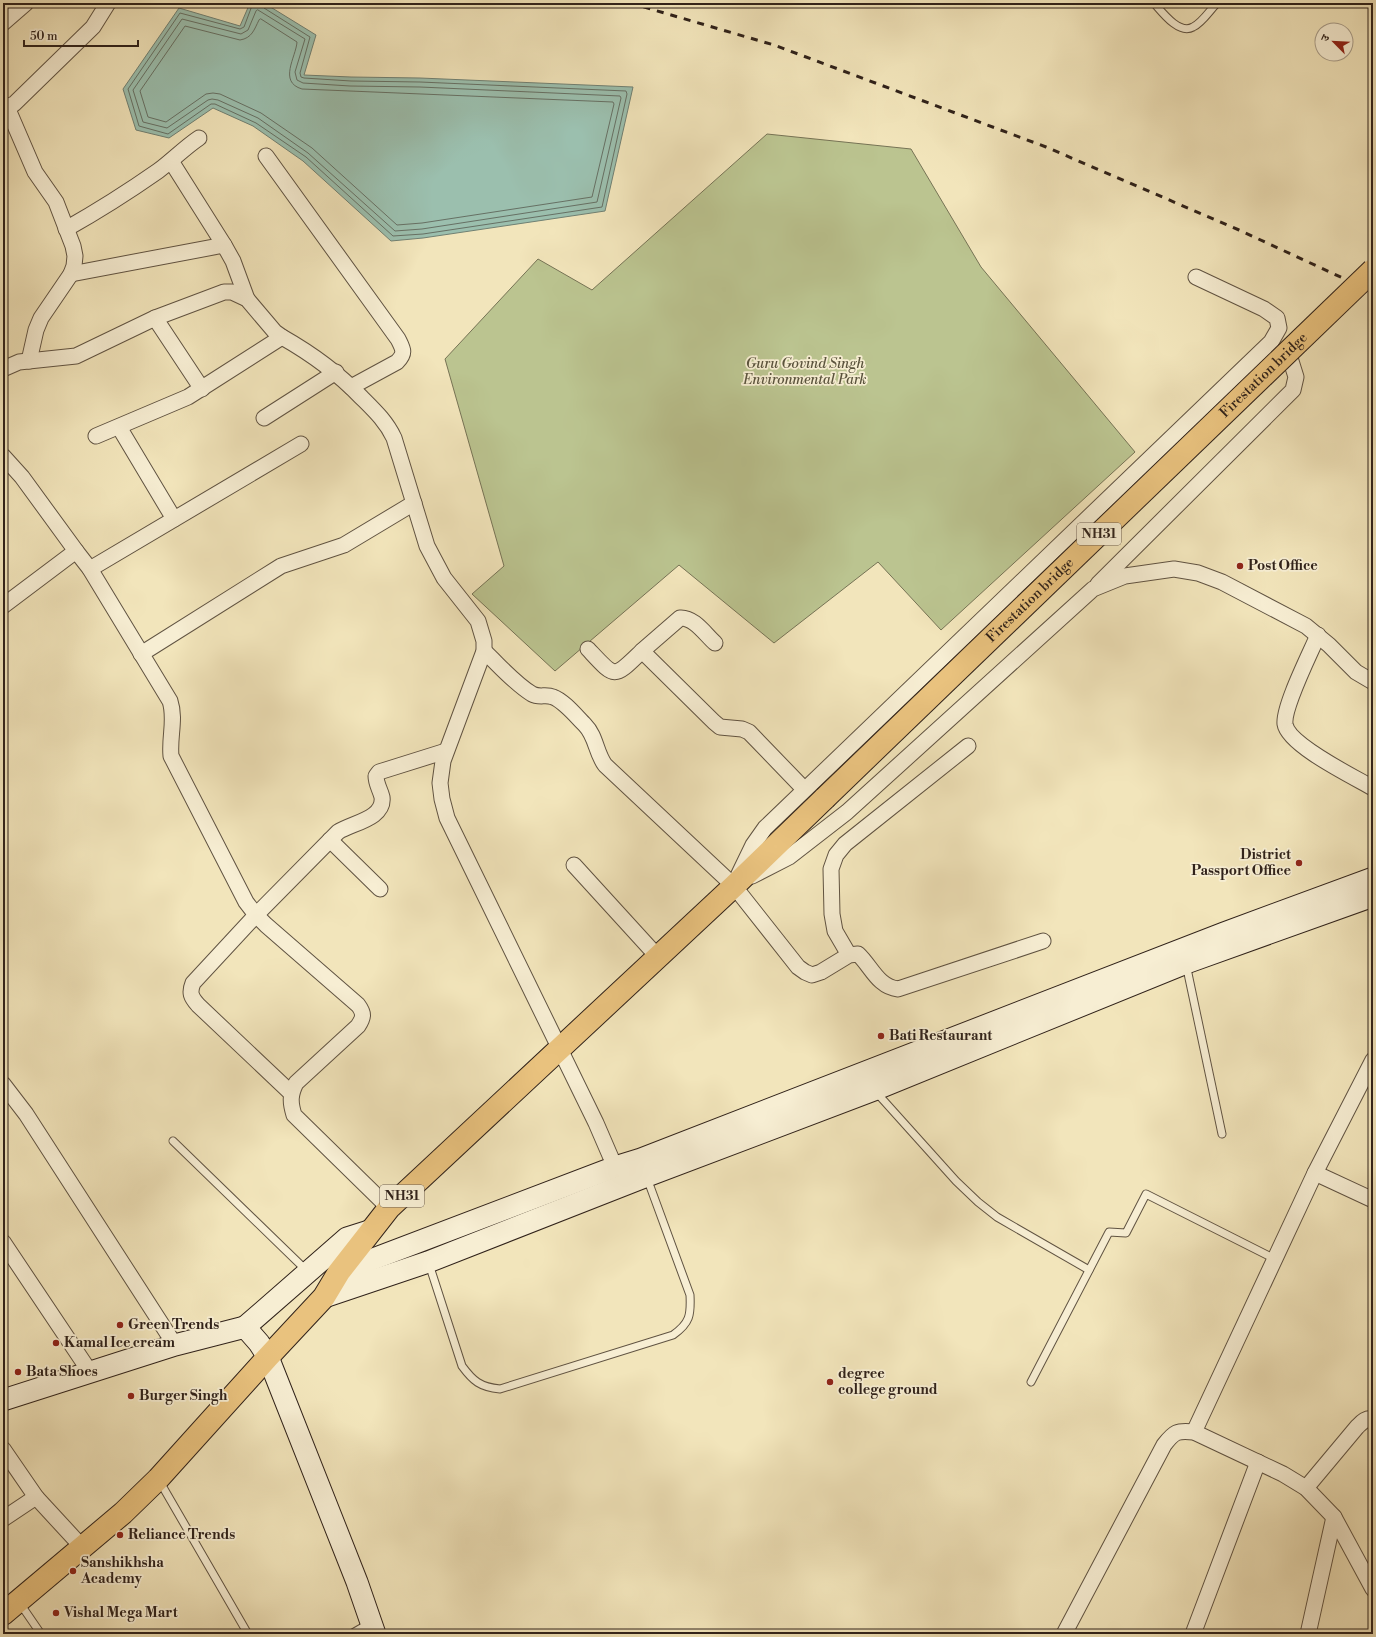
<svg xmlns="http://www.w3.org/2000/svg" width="1376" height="1637" font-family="'Libre Bodoni','Noto Serif Devanagari',serif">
  <rect width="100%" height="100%" fill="#f2e5bb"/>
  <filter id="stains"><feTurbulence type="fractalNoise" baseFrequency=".005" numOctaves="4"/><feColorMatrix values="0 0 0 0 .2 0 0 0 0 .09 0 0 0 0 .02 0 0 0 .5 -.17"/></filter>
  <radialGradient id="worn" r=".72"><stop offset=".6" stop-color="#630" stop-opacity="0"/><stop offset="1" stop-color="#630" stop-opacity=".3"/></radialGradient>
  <polygon fill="#bbc490" stroke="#767355" points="767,134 911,149 981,267 1135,452 941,630 878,562 774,643 679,565 555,671 472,594 504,566 445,359 538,259 592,290"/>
  <polygon fill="#9bbfae" stroke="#708073" points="250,3 264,3 316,35 304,75 351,77 420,78 633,87 605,211 423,238 391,241 303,161 253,126 213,108 169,138 136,130 123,89 179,8 240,26"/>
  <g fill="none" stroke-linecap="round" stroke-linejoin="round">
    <g stroke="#667064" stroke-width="1">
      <polyline points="253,3 244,27 240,29 180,13 128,89 139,126 168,134 211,104 215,104 256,123 306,157 393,236 423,234 602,207 627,94 626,91 420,82 351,81 304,78 301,77 300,73 310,37 264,8 262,3"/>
      <polygon points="258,10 305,39 295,72 297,80 303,83 350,86 420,87 620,96 621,98 597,202 422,229 395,231 308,153 258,118 218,100 212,99 208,100 167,128 143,122 133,90 182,19 241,34 248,30 256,11"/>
      <path d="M261,19L297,42C296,57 278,82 302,89L613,102L614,104L592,197L422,223L397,225L312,148L261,113L220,94L213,93L206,94L166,122L148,117L140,91L185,26L240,40C252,38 254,30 259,20Z"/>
    </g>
    <g stroke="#605342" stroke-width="9">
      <g id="lane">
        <path d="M1154,3C1162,12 1179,35 1193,27C1202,23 1210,10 1217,3"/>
        <polyline points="1186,964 1222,1134"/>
        <polyline points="876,1092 956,1181 978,1202 997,1217 1089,1270"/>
        <polyline points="173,1141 307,1271"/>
        <path d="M429,1264L462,1366C473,1381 480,1387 500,1389L673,1335C690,1323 691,1315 690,1295L647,1178"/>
        <polyline points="1031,1382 1109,1232 1126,1233 1146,1194 1275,1259"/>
        <polyline points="160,1482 248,1634"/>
        <polyline points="19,1602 41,1634"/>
        <polyline points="351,1634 370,1623"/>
      </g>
    </g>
    <g stroke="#605342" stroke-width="17">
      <g id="street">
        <polyline points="3,23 26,3"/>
        <polyline points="3,104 7,107 14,104 93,27 108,3"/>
        <polyline points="7,107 35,172 56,202 73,246 75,256 74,266 71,274 41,318 36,330 29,361"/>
        <path d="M266,156L398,339C403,349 406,353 397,362L351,387"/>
        <polyline points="171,161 224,245 233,261 247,299"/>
        <path d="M66,229C98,211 128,192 158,171C172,161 184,148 199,138"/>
        <polyline points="71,274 224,245"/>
        <polyline points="155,318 202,389"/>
        <path d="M3,369L19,362L76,356L155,318L224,292H232L247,299L275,332L282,337C312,354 337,372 361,397C374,410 386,421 394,438L427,546L444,578L478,621L484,641V651L443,761L440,783L442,799L447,818L596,1123L615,1167"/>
        <polyline points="264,418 336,372"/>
        <polyline points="119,427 174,519"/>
        <polyline points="96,436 188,397 282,337"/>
        <polyline points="3,456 22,477 76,551"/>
        <polyline points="90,569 301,444"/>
        <polyline points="1098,584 1293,390 1296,377 1291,361 1276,353"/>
        <path d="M3,606L76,551L90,569L170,701C176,719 169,737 171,756L246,902L256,915L266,925L358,1005C364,1013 364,1017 358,1026L296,1083C290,1095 290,1102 294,1115L389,1208"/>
        <path d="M1318,635C1310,654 1283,707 1285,724C1288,745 1354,777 1373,788"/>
        <path d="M588,649C616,679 613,679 642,651L714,722L720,727L742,729L749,732L804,789"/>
        <path d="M484,651C499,665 514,683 532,694C539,698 546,694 553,697C564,701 576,716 585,725C596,736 596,753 605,765L734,886L798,967L805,972L812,975L821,972L849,955L858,954C871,966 878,987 898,989L1043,941"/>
        <path d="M642,651L680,618C694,617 705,634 715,643"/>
        <polyline points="141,654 281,566 344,545 414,503"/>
        <polyline points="330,840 380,889"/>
        <polyline points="574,865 657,956"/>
        <polyline points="738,876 753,845 765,828 1271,342 1279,328 1277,318 1264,309 1196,277"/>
        <polyline points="752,876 789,857 847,812 1093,589 1125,576 1174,569 1198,573 1222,582 1306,626 1329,645 1356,672 1373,682"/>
        <polyline points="849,955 835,931 832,914 831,869 836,855 845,844 968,746"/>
        <polyline points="3,1084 26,1114 175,1345"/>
        <path d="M291,1093L198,1005C191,997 189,993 193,983L256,915L338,832C351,823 385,819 382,797C380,789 376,784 376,776L379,772L446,751"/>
        <polyline points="1315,1173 1373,1200"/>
        <polyline points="3,1242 90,1372"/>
        <polyline points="1194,1432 1315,1173 1373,1060"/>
        <polyline points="3,1449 36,1497 83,1548"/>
        <path d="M1306,1488L1357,1427C1361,1423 1366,1417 1373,1419"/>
        <polyline points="3,1519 36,1497"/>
        <path d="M1064,1634L1164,1445C1174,1432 1177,1430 1194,1432L1283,1474L1306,1488L1334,1517L1373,1589"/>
        <polyline points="1193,1634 1258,1462"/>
        <polyline points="1308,1634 1334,1517"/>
      </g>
    </g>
    <g stroke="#30221a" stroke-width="23">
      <g id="secondary">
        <polyline points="339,1272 615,1167 641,1159 1224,933 1373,878"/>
        <polyline points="324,1297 428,1262 647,1176 874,1090 1186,963 1373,896"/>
        <polyline points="245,1327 347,1238 369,1231"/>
        <polyline points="3,1400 175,1345 245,1327 259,1343 268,1357 357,1582 375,1634"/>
      </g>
    </g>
    <g stroke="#30221a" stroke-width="24">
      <polyline id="highway" points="3,1614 123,1513 158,1479 268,1357 324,1297 339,1272 389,1208 734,886 825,798"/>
    </g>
    <use href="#lane" stroke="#f7eed3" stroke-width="7"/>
    <use href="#street" stroke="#f7eed3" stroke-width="15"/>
    <use href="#secondary" stroke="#f7eed3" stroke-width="21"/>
    <use href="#highway" stroke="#e9c27e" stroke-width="22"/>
    <polyline stroke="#30221a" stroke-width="3" stroke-dasharray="7 7" stroke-linecap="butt" points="630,3 774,45 1046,147 1239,230 1373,292"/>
    <g stroke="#30221a" stroke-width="24" stroke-linecap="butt">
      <g id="highway-bridge">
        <path id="s1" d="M825,798L1373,270"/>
      </g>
    </g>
    <use href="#highway-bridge" stroke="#e9c27e" stroke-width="22"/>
  </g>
  <g fill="#8f2418" stroke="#f7eed3" stroke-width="1.5">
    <circle cx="1240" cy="566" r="4"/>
    <circle cx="1299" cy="863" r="4"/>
    <circle cx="881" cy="1036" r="4"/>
    <circle cx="120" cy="1325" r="4"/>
    <circle cx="56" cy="1343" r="4"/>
    <circle cx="18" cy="1372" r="4"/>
    <circle cx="830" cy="1382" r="4"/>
    <circle cx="131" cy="1396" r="4"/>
    <circle cx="120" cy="1535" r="4"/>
    <circle cx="73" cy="1571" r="4"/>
    <circle cx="56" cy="1613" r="4"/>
  </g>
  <g text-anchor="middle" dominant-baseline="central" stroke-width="3.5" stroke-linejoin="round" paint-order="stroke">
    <g fill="#f7eed3" stroke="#6c5f52" stroke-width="1">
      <rect x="1077" y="523" width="44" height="22" rx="3"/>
      <rect x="380" y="1185" width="44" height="22" rx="3"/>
    </g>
    <g font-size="13" font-weight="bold" fill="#30221a">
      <text x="1099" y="534">NH31</text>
      <text x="402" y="1196">NH31</text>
    </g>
    <g font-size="14" font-style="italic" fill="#5a533d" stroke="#f7eed3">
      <text x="805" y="364">Guru Govind Singh<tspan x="805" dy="16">Environmental Park</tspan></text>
    </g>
    <g font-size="14" fill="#30221a" stroke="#f7eed3">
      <text stroke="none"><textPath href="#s1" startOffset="609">Firestation bridge</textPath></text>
      <text stroke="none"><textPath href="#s1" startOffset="285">Firestation bridge</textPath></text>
    </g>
    <g font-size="14" font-weight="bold" fill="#30221a" stroke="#f7eed3" text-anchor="start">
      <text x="1248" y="566">Post Office</text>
      <text x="1291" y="855" text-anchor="end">District<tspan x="1291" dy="16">Passport Office</tspan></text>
      <text x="889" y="1036">Bati Restaurant</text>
      <text x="128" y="1325">Green Trends</text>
      <text x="64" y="1343">Kamal Ice cream</text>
      <text x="26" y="1372">Bata Shoes</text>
      <text x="838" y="1374">degree<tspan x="838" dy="16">college ground</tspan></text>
      <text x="139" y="1396">Burger Singh</text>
      <text x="128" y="1535">Reliance Trends</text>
      <text x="81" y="1563">Sanshikhsha<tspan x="81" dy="16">Academy</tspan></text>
      <text x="64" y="1613">Vishal Mega Mart</text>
    </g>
  </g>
  <rect width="1376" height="1637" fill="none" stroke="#f2e5bb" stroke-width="16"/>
  <rect x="4" y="4" width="1368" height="1629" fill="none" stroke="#30221a" stroke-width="2"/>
  <rect x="8" y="8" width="1360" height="1621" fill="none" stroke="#30221a"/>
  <g transform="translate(1334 42) rotate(294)"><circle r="19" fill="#f7eed3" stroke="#a79c89"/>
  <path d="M0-3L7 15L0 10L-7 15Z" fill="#8f2418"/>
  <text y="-6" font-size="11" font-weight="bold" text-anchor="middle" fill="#30221a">उ</text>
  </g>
  <path d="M24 40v6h114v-6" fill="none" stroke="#30221a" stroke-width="2"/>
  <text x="30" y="40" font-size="12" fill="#30221a" stroke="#f7eed3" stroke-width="3" paint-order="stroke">50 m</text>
  <rect width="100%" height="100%" filter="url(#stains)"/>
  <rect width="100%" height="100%" fill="url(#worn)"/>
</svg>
